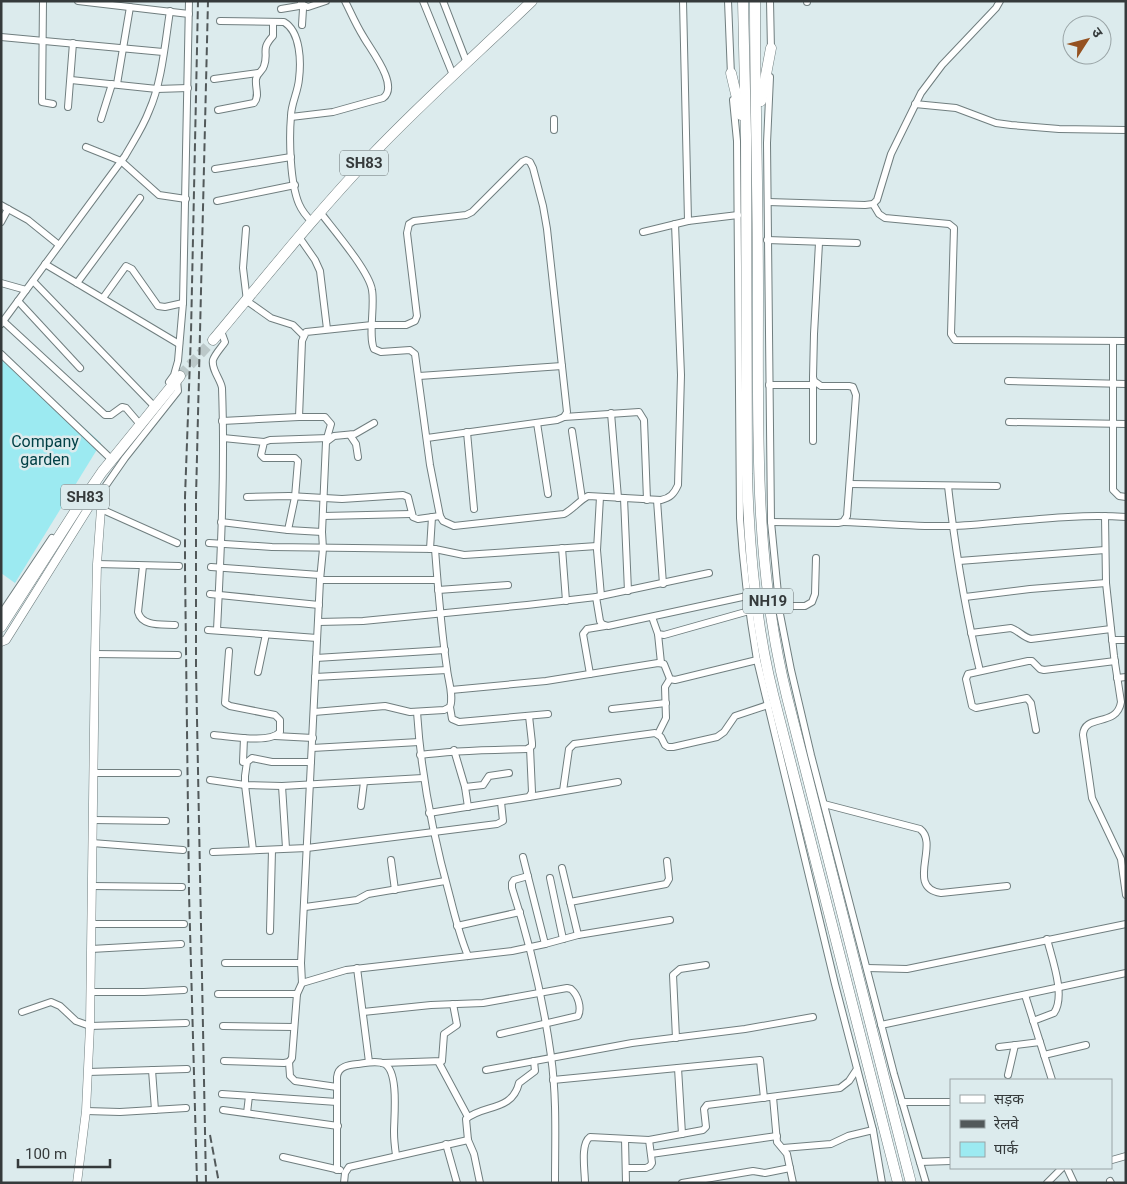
<svg xmlns="http://www.w3.org/2000/svg" width="1127" height="1184" font-family="Roboto,'Noto Sans Devanagari',sans-serif">
  <rect width="100%" height="100%" fill="#dcebed"/>
  <polygon fill="#9ceaf1" points="1,352 101,443 15,583 1,573"/>
  <g fill="none" stroke-linecap="round" stroke-linejoin="round">
    <polyline stroke="#bbc8c9" stroke-width="10" stroke-dasharray="10 5" stroke-linecap="butt" points="180,376 213,340"/>
    <g stroke="#707e7f" stroke-width="8">
      <g id="minor">
        <polyline points="43,1 42,102 53,104"/>
        <polyline points="78,1 189,14"/>
        <polyline points="423,1 453,75"/>
        <polyline points="443,1 467,63"/>
        <polyline points="683,1 688,221"/>
        <polyline points="728,1 731,75"/>
        <polyline points="770,1 771,50"/>
        <polyline points="807,2 807,1"/>
        <polyline points="301,4 308,7 326,1"/>
        <polyline points="301,4 303,9 302,25"/>
        <polyline points="281,9 299,6 302,2"/>
        <path d="M220,21L284,22C301,32 301,63 299,79C298,92 291,104 291,116C289,139 290,183 299,204C302,211 307,217 312,222"/>
        <polyline points="1,37 163,52"/>
        <polyline points="770,77 767,143 771,522 780,614 791,670 811,755 894,1074 926,1183"/>
        <polyline points="214,79 258,73"/>
        <polyline points="71,80 157,89 188,88"/>
        <polyline points="117,84 130,7"/>
        <path d="M733,100L737,141L740,518C743,566 749,613 757,660L835,984L873,1130L882,1183"/>
        <polyline points="915,104 956,108 996,123 1011,125 1059,129 1126,130"/>
        <polyline points="68,107 73,43"/>
        <path d="M218,110L254,103C260,96 255,88 256,79C257,73 263,71 264,66C269,52 260,50 273,36V22"/>
        <path d="M291,117L333,112L383,98C400,86 370,49 363,36C356,25 351,13 345,1"/>
        <polyline points="101,119 112,84"/>
        <polyline points="554,130 554,119"/>
        <polyline points="86,147 121,161 159,195 186,199"/>
        <polyline points="215,169 291,157"/>
        <polyline points="217,201 295,185"/>
        <polyline points="768,202 865,205 873,204 877,200 891,154 921,93 942,65 996,8 1000,1"/>
        <polyline points="873,204 879,214 885,218 949,224 954,228 951,334 955,340 1126,341"/>
        <polyline points="1,205 28,220 59,245"/>
        <path d="M320,212C333,229 369,271 372,290C375,306 368,336 374,349L381,352L410,350L415,354L430,465L440,516L443,521L454,526L564,514C573,509 579,501 588,496L661,500C670,498 674,494 678,485L681,375L675,224"/>
        <polyline points="1,222 8,209"/>
        <polyline points="246,229 243,268 247,301 271,318 293,325 303,335"/>
        <polyline points="643,232 688,221 738,215"/>
        <polyline points="299,237 315,260 320,271 327,329"/>
        <polyline points="767,240 857,243"/>
        <polyline points="45,264 179,344"/>
        <polyline points="33,281 153,405"/>
        <polyline points="1,283 26,290"/>
        <polyline points="77,283 140,198"/>
        <polyline points="103,298 126,266 132,269 158,306 165,307 183,303"/>
        <polyline points="18,301 80,368"/>
        <polyline points="3,321 105,415 111,415 122,407 126,408 138,422"/>
        <path d="M1,324L125,156C133,142 143,127 149,111C162,82 165,43 170,11"/>
        <polyline points="1113,341 1113,490 1119,496 1126,497"/>
        <polyline points="1,354 109,457"/>
        <polyline points="419,376 562,366"/>
        <polyline points="813,379 813,441"/>
        <polyline points="1008,381 1126,384"/>
        <polyline points="169,382 174,375 178,361 183,303 189,1"/>
        <polyline points="769,385 813,385"/>
        <polyline points="611,413 618,498"/>
        <polyline points="299,417 302,341 306,332 372,325 406,325 415,321 417,316 407,233 409,224 414,221 466,215 472,212 522,162 526,160 530,162 533,168 543,206 547,229 567,412 564,417 557,420 427,438"/>
        <polyline points="564,417 639,412 644,420 647,500"/>
        <polyline points="222,421 299,417 325,417 331,424 327,438"/>
        <polyline points="1009,422 1126,424"/>
        <polyline points="537,423 548,494"/>
        <polyline points="572,431 582,499"/>
        <polyline points="467,432 474,509"/>
        <polyline points="350,435 356,444 358,457"/>
        <polyline points="223,438 264,442"/>
        <polyline points="850,484 997,486"/>
        <path d="M948,486C955,548 965,610 980,671"/>
        <polyline points="247,497 289,496 342,499 403,495 408,497 413,517 418,519 440,516"/>
        <polyline points="600,497 597,550 601,596"/>
        <polyline points="624,498 628,591"/>
        <polyline points="657,500 663,584"/>
        <polyline points="95,501 125,458 178,391 177,380"/>
        <polyline points="101,509 177,543"/>
        <polyline points="323,516 411,514"/>
        <path d="M1105,516L1106,583L1114,656L1121,702C1117,728 1084,713 1083,735L1092,798L1121,859L1126,895"/>
        <polyline points="221,522 288,530 322,532"/>
        <polyline points="771,522 838,523 843,522 847,516 856,395 853,387 849,386 821,386 814,381 813,377 814,334 819,243"/>
        <path d="M843,522C879,523 917,527 954,526C1011,523 1068,513 1126,517"/>
        <polyline points="288,530 295,497 298,461 295,458 264,458 261,455 264,442 270,440 329,438"/>
        <polyline points="209,543 272,547 435,549 464,555 597,546"/>
        <polyline points="562,548 566,601"/>
        <polyline points="430,549 432,517"/>
        <polyline points="959,561 1105,550"/>
        <polyline points="97,564 179,566"/>
        <path d="M143,566L138,612C142,627 162,624 175,625"/>
        <polyline points="211,567 320,575"/>
        <polyline points="320,580 437,580"/>
        <polyline points="438,590 508,585"/>
        <polyline points="210,594 319,605"/>
        <polyline points="596,597 600,621 602,624 608,626 747,596"/>
        <polyline points="965,597 1030,589 1106,583"/>
        <polyline points="779,606 805,606 812,602 815,594 816,558"/>
        <polyline points="1,614 52,538"/>
        <polyline points="652,617 658,634 664,635 749,611"/>
        <polyline points="318,622 363,621 527,605 596,597 709,573"/>
        <polyline points="208,630 317,638"/>
        <path d="M217,630C221,550 225,469 222,388C221,380 211,369 213,360C215,354 221,348 225,342L221,331"/>
        <path d="M971,633L1011,628C1019,631 1023,637 1031,639L1111,629"/>
        <polyline points="658,634 661,663"/>
        <polyline points="1112,640 1126,640"/>
        <polyline points="95,654 178,655"/>
        <polyline points="316,658 445,650"/>
        <polyline points="258,672 266,634"/>
        <polyline points="590,674 583,634 587,629 605,626"/>
        <polyline points="315,677 447,670"/>
        <polyline points="1117,678 1126,677"/>
        <polyline points="451,690 546,681 658,663 664,664 670,679 675,680 757,660"/>
        <polyline points="450,707 452,719 459,722 548,714"/>
        <polyline points="612,709 666,703"/>
        <path d="M314,712L385,706L410,712L444,710L450,707C454,696 448,680 447,669C441,629 438,589 435,549"/>
        <path d="M417,712C421,775 433,836 450,897C455,917 460,937 468,956"/>
        <polyline points="1036,730 1031,703 1027,698 976,708 972,706 966,679 968,674 1028,661 1032,661 1040,669 1044,670 1115,661"/>
        <polyline points="658,734 666,718 665,687 670,679"/>
        <path d="M214,735C229,736 270,744 280,732V720L275,715L230,706L225,703L229,651"/>
        <polyline points="275,736 313,738"/>
        <polyline points="312,748 419,742"/>
        <polyline points="454,750 465,787 468,807"/>
        <path d="M420,755C456,750 491,750 527,749L532,746V743L529,716"/>
        <polyline points="243,762 244,738"/>
        <polyline points="93,773 178,773"/>
        <polyline points="210,780 245,785 282,786 423,778"/>
        <polyline points="282,786 286,848"/>
        <polyline points="465,787 483,785 489,776 509,773"/>
        <polyline points="563,791 569,749 574,744 655,733 661,737 665,745 668,747 673,747 717,737 724,732 735,716 768,705"/>
        <polyline points="529,797 618,782"/>
        <path d="M824,804L920,829C940,844 905,888 941,893L1007,886"/>
        <polyline points="361,806 364,782"/>
        <polyline points="429,813 529,797 532,792 530,748"/>
        <polyline points="93,820 166,821"/>
        <polyline points="92,843 183,850"/>
        <polyline points="253,850 245,785 245,776 247,762 252,758 272,762 311,762"/>
        <polyline points="213,852 307,848 497,824 503,821 501,802"/>
        <polyline points="523,857 545,944"/>
        <polyline points="391,860 395,890"/>
        <polyline points="562,868 578,935"/>
        <path d="M528,876L514,880L512,883V888C530,943 543,999 551,1056C557,1098 555,1141 555,1183"/>
        <polyline points="550,878 563,939"/>
        <polyline points="92,886 182,887"/>
        <polyline points="570,902 666,884 669,879 667,861"/>
        <polyline points="305,907 357,900 368,894 445,881"/>
        <polyline points="91,924 184,924"/>
        <polyline points="457,926 520,912"/>
        <polyline points="270,931 272,850"/>
        <polyline points="91,949 181,944"/>
        <polyline points="225,963 301,963"/>
        <polyline points="357,968 369,1062"/>
        <polyline points="867,968 907,969 1126,924"/>
        <polyline points="302,983 346,970 512,951 545,944 578,935 670,920"/>
        <polyline points="90,992 144,992 184,990"/>
        <polyline points="218,994 297,994"/>
        <polyline points="1025,995 1052,1080"/>
        <polyline points="22,1012 51,1002 60,1006 76,1021 90,1026 186,1023"/>
        <path d="M363,1012L431,1005L483,1003L567,988L571,989C578,995 582,1008 578,1016L500,1034"/>
        <path d="M1033,1021L1054,1013C1066,996 1052,959 1047,939"/>
        <polyline points="881,1025 1126,973"/>
        <polyline points="223,1026 294,1027"/>
        <polyline points="676,1038 673,975 680,969 706,965"/>
        <polyline points="999,1047 1040,1042"/>
        <polyline points="1044,1055 1086,1045"/>
        <polyline points="224,1061 284,1063 289,1062 292,1058 297,994 302,983 301,963 320,580 323,549 322,532 326,442 334,436 355,434 374,423"/>
        <polyline points="289,1062 290,1076 295,1081 337,1087"/>
        <polyline points="383,1063 442,1061 444,1034 457,1025 453,1004"/>
        <polyline points="439,1063 468,1117"/>
        <polyline points="678,1068 682,1134"/>
        <polyline points="152,1070 155,1110"/>
        <polyline points="486,1070 632,1043 745,1029 813,1017"/>
        <polyline points="88,1072 187,1069"/>
        <polyline points="1008,1075 1015,1045"/>
        <polyline points="553,1080 760,1060 764,1098"/>
        <polyline points="222,1094 337,1102"/>
        <polyline points="773,1097 777,1142 787,1154 793,1183"/>
        <polyline points="902,1102 951,1102"/>
        <polyline points="223,1110 338,1126"/>
        <polyline points="86,1111 120,1112 186,1108"/>
        <polyline points="247,1113 249,1096"/>
        <polyline points="625,1139 626,1183"/>
        <polyline points="446,1144 457,1183"/>
        <polyline points="783,1148 831,1144 848,1136 873,1130"/>
        <polyline points="651,1154 777,1136"/>
        <polyline points="283,1157 340,1170"/>
        <polyline points="1112,1160 1126,1156"/>
        <polyline points="920,1162 951,1161"/>
        <polyline points="626,1168 646,1168 650,1166 652,1163 649,1140"/>
        <polyline points="1067,1168 1074,1183"/>
        <path d="M337,1170V1077C338,1066 349,1065 358,1064C366,1063 377,1060 385,1064C399,1073 394,1117 394,1132C394,1140 395,1148 396,1155"/>
        <polyline points="1110,1181 1111,1183"/>
        <polyline points="344,1183 345,1173 349,1167 468,1140"/>
        <path d="M480,1183L474,1154L468,1140L466,1119C483,1104 512,1112 519,1083L535,1071L534,1061"/>
        <path d="M585,1183C585,1171 580,1144 590,1137L649,1140L703,1130L706,1127L704,1109L707,1105L840,1088L849,1081L857,1069"/>
        <polyline points="682,1183 753,1171 765,1173 790,1168"/>
        <polyline points="1047,1183 1062,1168"/>
      </g>
    </g>
    <g stroke="#707e7f" stroke-width="9">
      <polyline id="tertiary" points="1,642 6,640 91,504 95,501 99,504 101,509 97,564 95,654 90,1026 86,1111 77,1183"/>
    </g>
    <g stroke="#707e7f" stroke-width="11">
      <g id="primary">
        <path d="M213,340C265,278 315,215 371,156C422,102 478,53 532,1"/>
        <polyline points="1,627 76,510 102,472 180,376"/>
      </g>
    </g>
    <g stroke="#707e7f" stroke-width="11">
      <g id="trunk">
        <path d="M743,1L746,135L747,474C749,548 755,622 773,694L898,1183"/>
        <path d="M755,1C755,99 758,197 758,296C758,430 754,566 787,697L911,1183"/>
        <polyline points="731,73 741,115"/>
        <polyline points="761,101 771,48"/>
      </g>
    </g>
    <use href="#minor" stroke="#fff" stroke-width="6"/>
    <use href="#tertiary" stroke="#fff" stroke-width="8"/>
    <use href="#primary" stroke="#fff" stroke-width="10"/>
    <use href="#trunk" stroke="#fff" stroke-width="10"/>
    <g stroke="#52595a" stroke-width="2" stroke-dasharray="8 4" stroke-linecap="butt">
      <polyline points="210,1135 219,1183"/>
      <polyline points="197,1183 189,893 185,568 185,497 191,333 198,1"/>
      <polyline points="206,1183 196,668 196,498 208,1"/>
    </g>
  </g>
  <g text-anchor="middle" dominant-baseline="central" stroke-width="5" stroke-linejoin="round" paint-order="stroke">
    <g fill="#dcebed" stroke="#676f70" stroke-width="1">
      <rect x="340" y="150.5" width="48" height="25" rx="4"/>
      <rect x="61" y="484.5" width="48" height="25" rx="4"/>
      <rect x="743" y="588.5" width="50" height="25" rx="4"/>
    </g>
    <g font-size="15" font-weight="bold" fill="#353a3b">
      <text x="364" y="163">SH83</text>
      <text x="85" y="497">SH83</text>
      <text x="768" y="601">NH19</text>
    </g>
    <g font-size="16" fill="#024146" stroke="#dcebed">
      <text x="45" y="441">Company<tspan x="45" dy="18">garden</tspan></text>
    </g>
  </g>
  <rect width="1127" height="1184" fill="none" stroke="#353a3b" stroke-width="5"/>
  <rect x="950" y="1079" width="162" height="90" fill="#dcebed" stroke="#99a4a6"/>
  <rect x="960" y="1095" width="25" height="8" fill="#ffffff" stroke="#99a4a6"/>
  <text x="994" y="1104" font-size="15" fill="#353a3b">सड़क</text>
  <rect x="960" y="1120" width="25" height="8" fill="#52595a" stroke="#99a4a6"/>
  <text x="994" y="1129" font-size="15" fill="#353a3b">रेलवे</text>
  <rect x="960" y="1142" width="25" height="15" fill="#9ceaf1" stroke="#99a4a6"/>
  <text x="994" y="1154" font-size="15" fill="#353a3b">पार्क</text>
  <g transform="translate(1087 40) rotate(54)"><circle r="24" fill="#dcebed" stroke="#99a4a6"/>
  <path d="M0-4L9 19L0 12L-9 19Z" fill="#955221"/>
  <text y="-8" font-size="14" font-weight="bold" text-anchor="middle" fill="#353a3b">उ</text>
  </g>
  <path d="M18 1159v8h92v-8" fill="none" stroke="#353a3b" stroke-width="2.5"/>
  <text x="25" y="1159" font-size="15" fill="#353a3b" stroke="#dcebed" stroke-width="4" paint-order="stroke">100 m</text>
</svg>
